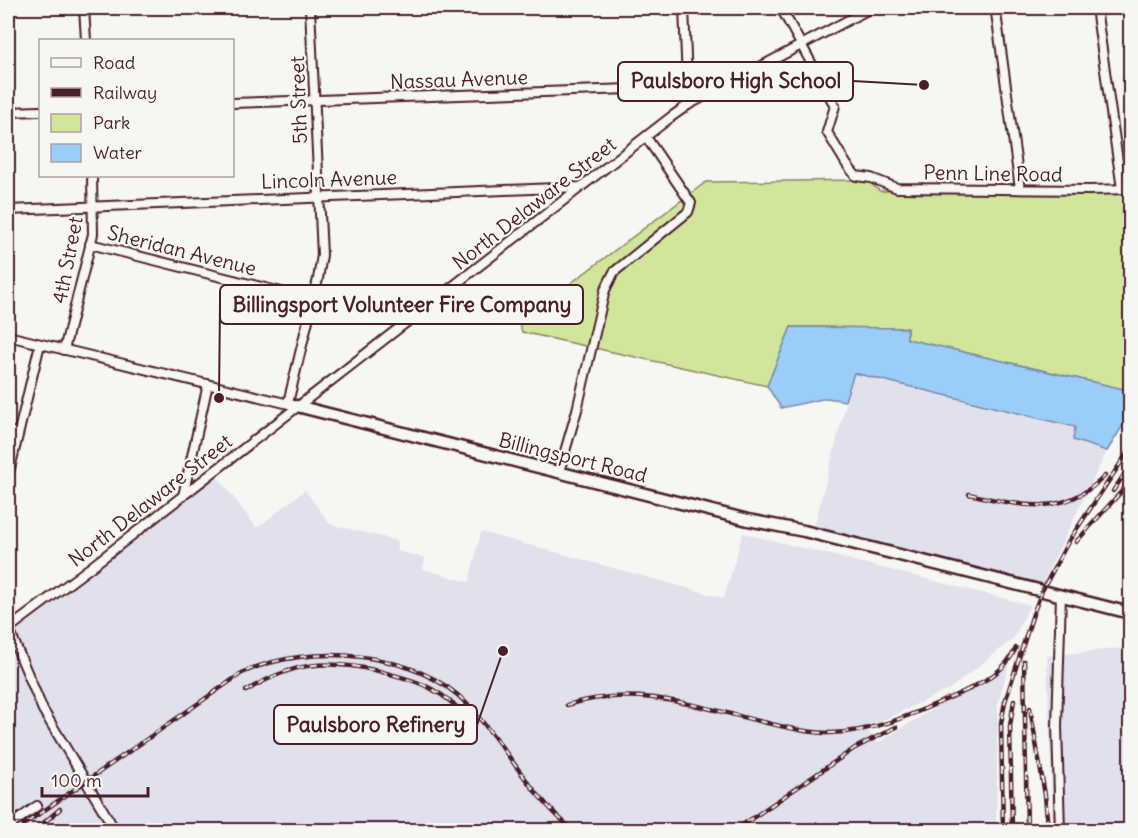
<svg xmlns="http://www.w3.org/2000/svg" width="1138" height="838" font-family="Delius,sans-serif">
  <rect width="100%" height="100%" fill="#f6f6f2"/>
  <filter id="ink" filterUnits="userSpaceOnUse"><feTurbulence type="fractalNoise" baseFrequency=".0167" numOctaves="2"/><feDisplacementMap in="SourceGraphic" scale="12" xChannelSelector="R" yChannelSelector="G"/><feConvolveMatrix kernelMatrix="1 2 1 2 8 2 1 2 1" color-interpolation-filters="sRGB"/></filter>
  <g filter="url(#ink)">
    <g fill="#e0e1ed">
      <polygon points="854,373 1075,427 1073,440 1107,451 1042,584 814,527"/>
      <polygon points="213,471 257,528 305,490 330,524 398,541 397,551 425,558 423,569 469,582 481,532 724,598 743,533 1030,605 1013,639 951,688 866,728 877,743 1009,663 998,704 996,830 8,830 8,630"/>
      <polygon points="1130,647 1130,830 1053,830 1047,656"/>
    </g>
    <polygon fill="#d1e69b" stroke="#8e8263" stroke-width="1.5" points="866,180 880,191 1130,189 1130,381 1123,389 907,339 907,328 791,327 767,386 522,332 519,322 706,182"/>
    <polygon fill="#9acef8" stroke="#7a88a6" stroke-width="1.5" points="791,327 907,328 907,339 1123,389 1130,381 1130,414 1107,451 1073,440 1075,427 854,373 845,401 827,398 781,408 767,386"/>
    <g fill="none" stroke-linecap="round" stroke-linejoin="round">
      <g stroke="#4a1f2b" stroke-width="12">
        <g id="street">
          <polyline points="84,8 86,40"/>
          <polyline points="684,8 688,105"/>
          <polyline points="781,8 835,106 827,132 847,165 856,176 871,178 897,188 1090,190 1130,189"/>
          <polyline points="993,8 996,13 1020,189"/>
          <polyline points="1096,8 1122,189"/>
          <polyline points="232,103 687,87"/>
          <polyline points="8,112 40,111"/>
          <polyline points="8,210 581,187"/>
          <polyline points="90,244 405,323"/>
          <polyline points="8,336 293,405"/>
          <polyline points="64,350 93,234 92,176"/>
          <polyline points="288,403 318,279 322,255 310,8"/>
          <polyline points="8,431 17,433"/>
          <polyline points="559,472 577,410 605,290 614,272 688,212 691,203 646,137"/>
          <polyline points="8,477 40,344"/>
          <polyline points="183,496 208,384"/>
          <polyline points="8,627 43,710 115,830"/>
          <polyline points="8,629 91,567 671,117 688,105 871,8"/>
          <polyline points="8,827 37,806"/>
          <polyline points="1060,830 1057,726 1061,595"/>
        </g>
      </g>
      <g stroke="#4a1f2b" stroke-width="15">
        <polyline id="secondary" points="297,406 748,520 804,531 1130,613"/>
      </g>
      <use href="#street" stroke="#f6f6f2" stroke-width="8"/>
      <use href="#secondary" stroke="#f6f6f2" stroke-width="10"/>
      <g stroke="#4a1f2b" stroke-width="4.5">
        <g id="rail">
          <polyline points="1113,491 1130,466"/>
          <path d="M969,494C1022,506 1062,518 1105,476"/>
          <polyline points="1076,542 1130,482"/>
          <polyline points="1024,661 1027,830"/>
          <path d="M246,691C294,662 325,659 379,671C397,676 419,681 435,691C450,699 462,712 475,723"/>
          <path d="M965,691C987,680 1005,671 1016,648"/>
          <path d="M567,705C635,684 696,706 763,722C785,727 807,733 830,733C881,732 926,708 972,688"/>
          <polyline points="1030,708 1045,795 1048,830"/>
          <path d="M16,830L242,673C307,642 417,650 468,705C505,745 530,795 573,830"/>
          <polyline points="35,830 60,809"/>
          <polyline points="735,830 855,748 896,727"/>
          <polyline points="1003,830 1001,723 1005,702 1033,614 1042,591 1068,542 1130,449"/>
          <polyline points="1012,830 1010,726 1014,700"/>
        </g>
      </g>
      <use href="#rail" stroke="#f6f6f2" stroke-width="2" stroke-dasharray="7" stroke-linecap="butt"/>
    </g>
  </g>
  <g text-anchor="middle" dominant-baseline="central" stroke-width="4.5" stroke-linejoin="round" paint-order="stroke">
    <g font-size="20" fill="#4a1f2b" stroke="#f6f6f2">
      <text transform="translate(459 79) rotate(-2)">Nassau Avenue</text>
      <text transform="translate(298 100) rotate(-92)">5th Street</text>
      <text transform="translate(993 173) rotate(1)">Penn Line Road</text>
      <text transform="translate(329 179) rotate(-2)">Lincoln Avenue</text>
      <text transform="translate(534 203) rotate(-38)">North Delaware Street</text>
      <text transform="translate(182 250) rotate(14)">Sheridan Avenue</text>
      <text transform="translate(67 260) rotate(-79)">4th Street</text>
      <text transform="translate(573 457) rotate(14)">Billingsport Road</text>
      <text transform="translate(150 500) rotate(-38)">North Delaware Street</text>
    </g>
  </g>
  <path fill="none" stroke="#4a1f2b" stroke-width="2" d="M924 85L853 81M219 398L220 304M503 651L477 725"/>
  <g fill="#4a1f2b" stroke="#f6f6f2" stroke-width="2">
    <circle cx="924" cy="85" r="6"/>
    <circle cx="219" cy="398" r="6"/>
    <circle cx="503" cy="651" r="6"/>
  </g>
  <g fill="#f6f6f2" stroke="#4a1f2b" stroke-width="2">
    <rect x="618" y="62" width="235" height="39" rx="6"/>
    <rect x="220" y="285" width="363" height="39" rx="6"/>
    <rect x="274" y="705" width="203" height="39" rx="6"/>
  </g>
  <g font-size="21" text-anchor="middle" font-weight="bold" fill="#4a1f2b">
    <text x="736" y="88">Paulsboro High School</text>
    <text x="402" y="312">Billingsport Volunteer Fire Company</text>
    <text x="376" y="732">Paulsboro Refinery</text>
  </g>
  <rect width="1138" height="838" fill="none" stroke="#f6f6f2" stroke-width="30"/>
  <rect x="15" y="15" width="1108" height="808" fill="none" stroke="#4a1f2b" stroke-width="2" filter="url(#ink)"/>
  <rect x="39" y="39" width="195" height="138" fill="#f6f6f2" stroke="#b1a0a2" stroke-width="1.5"/>
  <rect x="51" y="58" width="30" height="9" fill="#f6f6f2" stroke="#b1a0a2" stroke-width="1.5"/>
  <text x="93" y="69" font-size="18" fill="#4a1f2b">Road</text>
  <rect x="51" y="88" width="30" height="9" fill="#4a1f2b" stroke="#b1a0a2" stroke-width="1.5"/>
  <text x="93" y="99" font-size="18" fill="#4a1f2b">Railway</text>
  <rect x="51" y="114" width="30" height="18" fill="#d1e69b" stroke="#b1a0a2" stroke-width="1.5"/>
  <text x="93" y="129" font-size="18" fill="#4a1f2b">Park</text>
  <rect x="51" y="144" width="30" height="18" fill="#9acef8" stroke="#b1a0a2" stroke-width="1.5"/>
  <text x="93" y="159" font-size="18" fill="#4a1f2b">Water</text>
  <path d="M42 787v9h106v-9" fill="none" stroke="#4a1f2b" stroke-width="3"/>
  <text x="51" y="787" font-size="18" fill="#4a1f2b" stroke="#f6f6f2" stroke-width="4.5" paint-order="stroke">100 m</text>
</svg>
